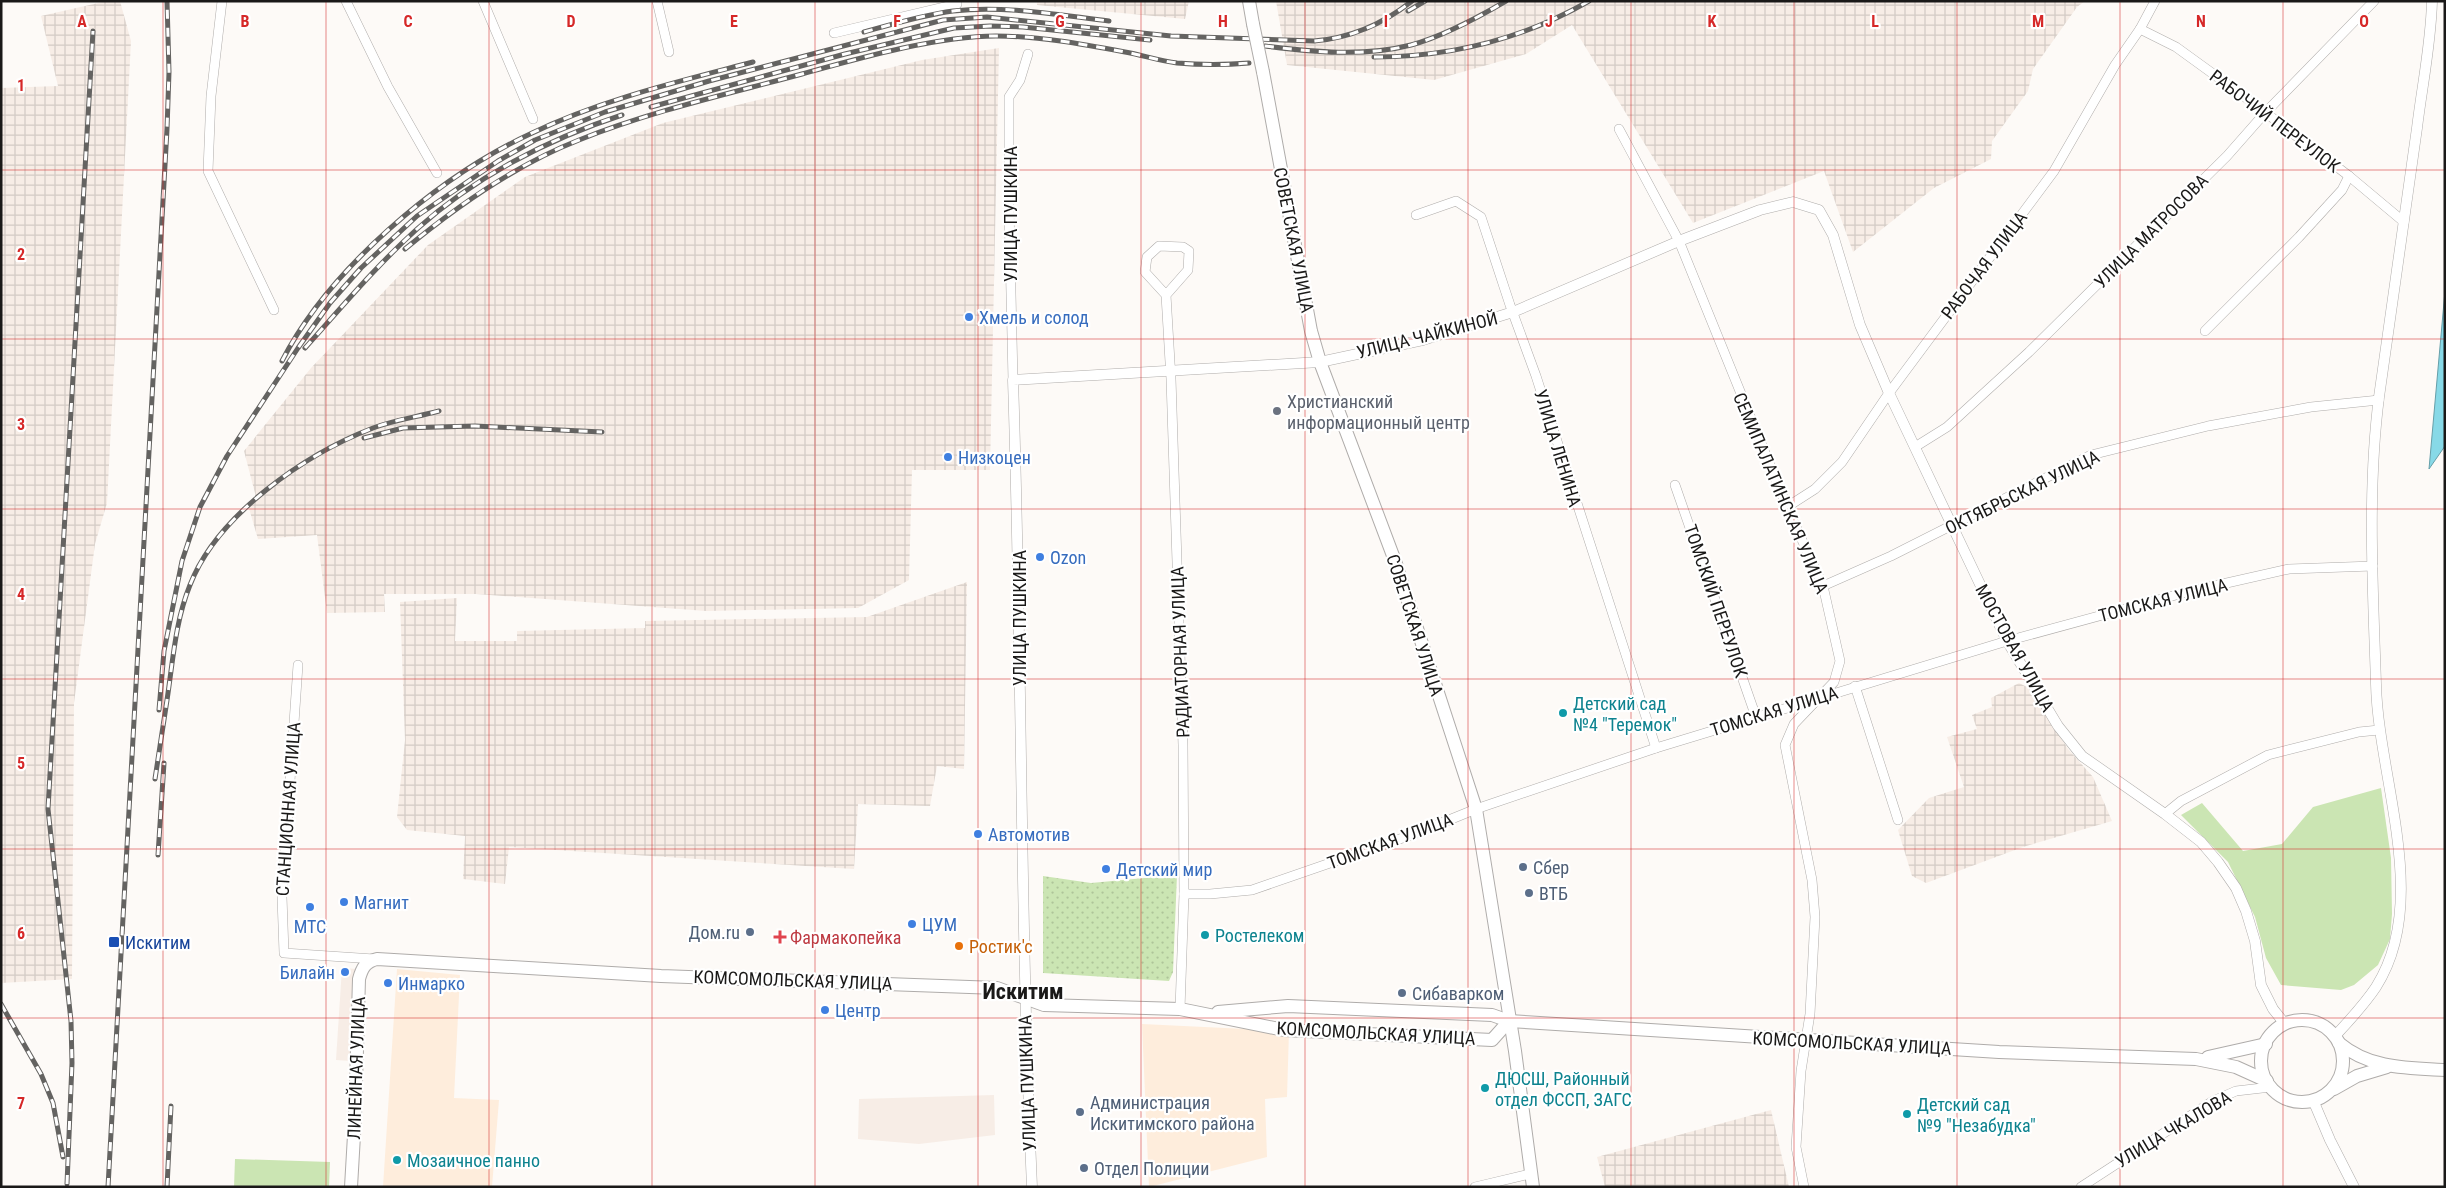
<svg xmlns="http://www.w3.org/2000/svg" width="2446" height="1188" font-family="'Roboto Condensed',sans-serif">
  <defs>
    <pattern id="industrial-grid" width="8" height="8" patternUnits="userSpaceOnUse" patternTransform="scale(1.25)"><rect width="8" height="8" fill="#f7ede6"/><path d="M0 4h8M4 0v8" fill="none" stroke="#d3cbc5"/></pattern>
    <pattern id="park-dots" width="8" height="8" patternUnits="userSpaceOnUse" patternTransform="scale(1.25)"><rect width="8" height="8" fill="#cbe5b3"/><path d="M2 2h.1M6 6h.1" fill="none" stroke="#aec499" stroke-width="1.8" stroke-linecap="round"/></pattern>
  </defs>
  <rect width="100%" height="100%" fill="#fdfaf7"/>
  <g fill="#f7ede6">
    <polygon points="342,968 357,969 350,1061 336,1060"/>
    <polygon points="994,1095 995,1135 919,1144 858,1139 859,1099"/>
  </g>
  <g fill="url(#industrial-grid)">
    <polygon points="107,1 120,1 131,41 107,503 95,544 74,703 72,979 1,983 1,88 58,86 41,16"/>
    <polygon points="1037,1 1189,1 1185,19 1037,5"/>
    <polygon points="1276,1 2085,1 2077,7 2033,69 2028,91 1992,141 1991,159 1934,188 1853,252 1824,171 1693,223 1572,25 1526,54 1434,80 1287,65"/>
    <polygon points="999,48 990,470 912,470 909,580 858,608 706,611 476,594 384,594 385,612 327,613 317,535 258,539 248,505 256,497 244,451 311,368 428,245 525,177 663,123 922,60"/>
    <polygon points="967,582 964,769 937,766 930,806 858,804 854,869 509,847 505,884 463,879 465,836 407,830 397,817 405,740 400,602 457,598 455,641 517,641 517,631 645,628 645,621 867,617"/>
    <polygon points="2019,683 2029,688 2068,749 2093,777 2112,821 2023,847 1926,883 1912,876 1898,830 1929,798 1964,787 1947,737 1977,729 1972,715 1992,707 1991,698"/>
    <polygon points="1771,1110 1789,1187 1605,1187 1597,1157"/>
  </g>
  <g fill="#feeddc">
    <polygon points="397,969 460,975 454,1098 499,1100 492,1187 383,1187"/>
    <polygon points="1142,1024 1289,1031 1287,1097 1265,1099 1267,1157 1149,1187"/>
  </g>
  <g fill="#cbe5b3">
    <polygon points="2381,788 2391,858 2392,914 2390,939 2378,965 2354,985 2341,990 2281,985 2266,958 2255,917 2228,862 2181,815 2202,803 2243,851 2282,844 2313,807"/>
    <polygon points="235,1159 330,1162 329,1187 234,1187"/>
  </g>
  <polygon fill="url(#park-dots)" points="1177,875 1173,972 1169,981 1043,973 1043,876 1091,883"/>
  <polygon fill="#87d9e7" stroke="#669fa9" points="2445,291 2445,446 2429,469"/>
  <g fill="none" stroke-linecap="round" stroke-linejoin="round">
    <g stroke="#afacaa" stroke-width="10">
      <g id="minor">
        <polyline points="222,1 211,96 208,171 274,310"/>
        <polyline points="346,1 388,87 437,173"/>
        <polyline points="483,1 533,119"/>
        <polyline points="657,1 669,52"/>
        <polyline points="2140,29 2176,47 2245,97 2349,176 2404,222"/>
        <polyline points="834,33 957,4 957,1"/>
        <polyline points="1619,129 1679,241 1787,507 1823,586 1840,661 1834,682 1794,724 1785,745 1812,880 1815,917 1810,1014 1801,1071 1796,1147 1804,1187"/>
        <polyline points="1416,215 1456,201 1481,217 1510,305 1536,376 1656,748"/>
        <polyline points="1166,295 1145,272 1147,257 1159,246 1183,247 1189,251 1188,270 1166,295 1171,379 1183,745 1184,894 1180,1009"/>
        <polyline points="2205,331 2299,237 2342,190 2349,176"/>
        <polyline points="1013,380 1009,207 1009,97 1020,80 1028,54"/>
        <polyline points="1915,447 1947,427 2029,352 2227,156 2264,114 2374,1"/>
        <polyline points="1675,485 1756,717"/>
        <polyline points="1787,507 1815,489 1842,462 1889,393 2054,171 2115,65 2140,29 2155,1"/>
        <polyline points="1823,586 1891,556 2091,455 2208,426 2311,407 2379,400"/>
        <polyline points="298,665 282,897 284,953 374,959"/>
        <polyline points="1855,686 1898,820"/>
        <polyline points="2165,814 2181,801 2268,755 2359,732 2379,730"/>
        <polyline points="1184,894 1210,894 1252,890 1417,833 1476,809 1656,748 2007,641 2187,592 2289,569 2373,566"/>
        <polyline points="1475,1187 1530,1174"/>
        <polyline points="2081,1187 2213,1101 2236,1091 2271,1087"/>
      </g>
    </g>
    <g stroke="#afacaa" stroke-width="11">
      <g id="tertiary">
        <path d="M2335,1036C2349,1021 2364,1005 2376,987C2431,901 2378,778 2376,684C2373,590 2367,491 2379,397C2391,307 2405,218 2417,128C2422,86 2431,44 2432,1"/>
        <polyline points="2313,1100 2330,1140 2354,1187"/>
        <path d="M1032,1187C1020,918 1022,649 1013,380L1320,362L1423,340L1513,312L1679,241L1760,210L1793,202L1819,210L1833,235L1860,325L1889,393L2007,641L2058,726L2082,756L2165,814L2201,842L2218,862L2236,888L2246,911L2255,941L2261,985L2273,1009L2285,1024"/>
      </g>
    </g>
    <g stroke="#afacaa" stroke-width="14">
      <g id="secondary">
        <polyline points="1249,1 1253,24"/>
        <polyline points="1263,72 1311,331 1320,362 1395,561 1476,809 1515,1051 1533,1187"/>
        <polyline points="1218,1012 1288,1006 1492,1015 1509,1021 1999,1052 2196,1059 2236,1067 2267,1081"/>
        <circle cx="2302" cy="1061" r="41"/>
        <path d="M2339,1043C2370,1069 2407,1068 2445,1070"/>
        <polyline points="2208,1057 2266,1044"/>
        <polyline points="2334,1089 2357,1076 2387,1067"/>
        <path d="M351,1187L355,1118L359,979C362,968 365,962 377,959L661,976L997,988L1044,1005L1180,1009L1284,1030L1492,1040L1509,1021"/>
      </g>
    </g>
    <use href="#minor" stroke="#fff" stroke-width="9"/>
    <use href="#tertiary" stroke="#fff" stroke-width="10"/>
    <use href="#secondary" stroke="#fff" stroke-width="12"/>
    <g stroke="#646361" stroke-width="5">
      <g id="rail">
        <polyline points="1408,11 1425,1"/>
        <path d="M864,32C893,24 923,15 953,11C1004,5 1058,15 1109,21"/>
        <path d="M1265,46C1313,52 1364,57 1411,45C1444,36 1477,18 1506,1"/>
        <path d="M1374,57C1450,57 1523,39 1589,1"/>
        <polyline points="651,107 845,54 954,28 990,26 1023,27 1150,40"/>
        <path d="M405,249C457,206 515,165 579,140C651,111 728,94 802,74C860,58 937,36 996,36C1039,36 1082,44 1125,52C1142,55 1160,61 1177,63C1201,65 1225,65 1249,63"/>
        <path d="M305,348C341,308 376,266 417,229C475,177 548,139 622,115"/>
        <path d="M282,361C329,269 438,177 530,134C600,100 677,82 753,62"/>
        <polyline points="364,438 403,428 475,426 602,432"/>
        <path d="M159,710L164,651L182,561L200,507L227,456L298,348L330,303L361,268L417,216L498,161L535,140L605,112L709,81L943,20L987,17L1171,36L1314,41C1351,38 1383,24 1412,1"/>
        <path d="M155,779C159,752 163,726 167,700C173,661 175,622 190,585C217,515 305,454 373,428C394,420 417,417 439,411"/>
        <polyline points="158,855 164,763"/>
        <polyline points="1,1004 41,1074 53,1103 63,1157"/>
        <polyline points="67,1184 72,1063 71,1021 48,809 93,31"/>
        <polyline points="108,1187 167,129 169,72 167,1"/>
        <polyline points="167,1187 171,1106"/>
      </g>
    </g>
    <use href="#rail" stroke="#fff" stroke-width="3" stroke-dasharray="9" stroke-linecap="butt"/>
    <g stroke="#afacaa" stroke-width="14" stroke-linecap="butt">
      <polyline id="secondary-bridge" points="1253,24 1263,72"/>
    </g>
    <use href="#secondary-bridge" stroke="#fff" stroke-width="12"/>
  </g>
  <path fill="none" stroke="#d62828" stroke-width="1" stroke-opacity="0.55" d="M163,1V1187M326,1V1187M489,1V1187M652,1V1187M815,1V1187M978,1V1187M1141,1V1187M1305,1V1187M1468,1V1187M1631,1V1187M1794,1V1187M1957,1V1187M2120,1V1187M2283,1V1187M1,170H2445M1,339H2445M1,509H2445M1,679H2445M1,849H2445M1,1018H2445"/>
  <g fill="#3f7fe0" stroke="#fff" stroke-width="2">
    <circle cx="969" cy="317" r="5"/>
    <circle cx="948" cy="457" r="5"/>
    <circle cx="1040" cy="557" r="5"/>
    <circle cx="978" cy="834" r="5"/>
    <circle cx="1106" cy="869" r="5"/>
    <circle cx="344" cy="902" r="5"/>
    <circle cx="310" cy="907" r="5"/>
    <circle cx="912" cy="924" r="5"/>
    <circle cx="345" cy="972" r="5"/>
    <circle cx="388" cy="983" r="5"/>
    <circle cx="825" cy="1010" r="5"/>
  </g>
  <circle fill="#6b7280" stroke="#fff" stroke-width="2" cx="1277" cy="411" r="5"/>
  <g fill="#0f9aa8" stroke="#fff" stroke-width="2">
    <circle cx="1563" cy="713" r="5"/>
    <circle cx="1205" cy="935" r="5"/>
    <circle cx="1485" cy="1088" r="5"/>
    <circle cx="1907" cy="1114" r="5"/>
    <circle cx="397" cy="1160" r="5"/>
  </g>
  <g fill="#5c6f8a" stroke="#fff" stroke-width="2">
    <circle cx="1523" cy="867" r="5"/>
    <circle cx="1529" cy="893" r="5"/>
    <circle cx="750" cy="932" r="5"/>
    <circle cx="1402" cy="993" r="5"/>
    <circle cx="1080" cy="1112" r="5"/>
    <circle cx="1084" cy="1168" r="5"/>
  </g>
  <path fill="#e0444e" stroke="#fff" stroke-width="2" d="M777.5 929.5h5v5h5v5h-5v5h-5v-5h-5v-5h5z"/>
  <rect fill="#1a4fb4" stroke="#fff" stroke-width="2" x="108" y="936" width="12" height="12" rx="2.5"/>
  <circle fill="#e8710a" stroke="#fff" stroke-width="2" cx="959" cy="946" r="5"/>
  <g text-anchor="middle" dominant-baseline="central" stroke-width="4.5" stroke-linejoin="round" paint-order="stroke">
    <g font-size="18" fill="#1a1918" stroke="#fff">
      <text transform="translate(2275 121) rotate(37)">РАБОЧИЙ ПЕРЕУЛОК</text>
      <text transform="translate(1010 214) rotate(-90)">УЛИЦА ПУШКИНА</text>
      <text transform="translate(2151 231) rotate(-45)">УЛИЦА МАТРОСОВА</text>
      <text transform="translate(1294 240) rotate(79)">СОВЕТСКАЯ УЛИЦА</text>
      <text transform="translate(1984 265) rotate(-53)">РАБОЧАЯ УЛИЦА</text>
      <text transform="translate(1427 335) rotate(-14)">УЛИЦА ЧАЙКИНОЙ</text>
      <text transform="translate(1558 448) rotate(73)">УЛИЦА ЛЕНИНА</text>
      <text transform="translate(2022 492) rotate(-26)">ОКТЯБРЬСКАЯ УЛИЦА</text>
      <text transform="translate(1781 493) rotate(67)">СЕМИПАЛАТИНСКАЯ УЛИЦА</text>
      <text transform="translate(2163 600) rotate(-14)">ТОМСКАЯ УЛИЦА</text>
      <text transform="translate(1716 601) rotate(71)">ТОМСКИЙ ПЕРЕУЛОК</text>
      <text transform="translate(1019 618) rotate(-90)">УЛИЦА ПУШКИНА</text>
      <text transform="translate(1415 625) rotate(72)">СОВЕТСКАЯ УЛИЦА</text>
      <text transform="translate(2015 648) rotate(61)">МОСТОВАЯ УЛИЦА</text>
      <text transform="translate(1180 652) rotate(-92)">РАДИАТОРНАЯ УЛИЦА</text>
      <text transform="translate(1774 711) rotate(-17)">ТОМСКАЯ УЛИЦА</text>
      <text transform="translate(288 809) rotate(-86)">СТАНЦИОННАЯ УЛИЦА</text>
      <text transform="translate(1390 841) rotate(-20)">ТОМСКАЯ УЛИЦА</text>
      <text transform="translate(793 980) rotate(2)">КОМСОМОЛЬСКАЯ УЛИЦА</text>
      <text transform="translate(1376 1033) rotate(3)">КОМСОМОЛЬСКАЯ УЛИЦА</text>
      <text transform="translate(1852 1043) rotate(3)">КОМСОМОЛЬСКАЯ УЛИЦА</text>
      <text transform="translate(356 1068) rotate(-88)">ЛИНЕЙНАЯ УЛИЦА</text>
      <text transform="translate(1027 1083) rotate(-92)">УЛИЦА ПУШКИНА</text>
      <text transform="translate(2173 1129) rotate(-31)">УЛИЦА ЧКАЛОВА</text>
    </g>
    <g font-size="18" fill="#366cbe" stroke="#fff" text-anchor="start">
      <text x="979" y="317">Хмель и солод</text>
      <text x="958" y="457">Низкоцен</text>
      <text x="1050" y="557">Ozon</text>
      <text x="988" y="834">Автомотив</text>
      <text x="1116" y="869">Детский мир</text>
      <text x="354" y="902">Магнит</text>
      <text x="922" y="924">ЦУМ</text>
      <text x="310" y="926" text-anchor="middle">МТС</text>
      <text x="335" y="972" text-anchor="end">Билайн</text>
      <text x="398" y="983">Инмарко</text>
      <text x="835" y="1010">Центр</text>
    </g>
    <g font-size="18" fill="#5b616d" stroke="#fff" text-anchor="start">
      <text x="1287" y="401">Христианский<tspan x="1287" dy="21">информационный центр</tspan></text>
    </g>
    <g font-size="18" fill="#0d838f" stroke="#fff" text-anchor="start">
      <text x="1573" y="703">Детский сад<tspan x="1573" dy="21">№4 "Теремок"</tspan></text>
      <text x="1215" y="935">Ростелеком</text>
      <text x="1495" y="1078">ДЮСШ, Районный<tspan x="1495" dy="21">отдел ФССП, ЗАГС</tspan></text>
      <text x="1917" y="1104">Детский сад<tspan x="1917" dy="21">№9 "Незабудка"</tspan></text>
      <text x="407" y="1160">Мозаичное панно</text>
    </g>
    <g font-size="18" fill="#4e5e75" stroke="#fff" text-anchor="start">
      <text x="1533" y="867">Сбер</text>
      <text x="1539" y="893">ВТБ</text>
      <text x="740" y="932" text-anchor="end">Дом.ru</text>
      <text x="1412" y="993">Сибаварком</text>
      <text x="1090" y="1102">Администрация<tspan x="1090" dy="21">Искитимского района</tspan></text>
      <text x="1094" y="1168">Отдел Полиции</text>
    </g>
    <g font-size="18" fill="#be3a42" stroke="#fff" text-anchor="start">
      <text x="790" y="937">Фармакопейка</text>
    </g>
    <g font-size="18" fill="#164399" stroke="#fff" text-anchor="start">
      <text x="125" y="942">Искитим</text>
    </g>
    <g font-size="18" fill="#c56008" stroke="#fff" text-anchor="start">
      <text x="969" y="946">Ростик'с</text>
    </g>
    <g font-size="22" font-weight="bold" fill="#1a1918" stroke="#fff">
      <text x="1023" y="991">Искитим</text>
    </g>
  </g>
  <g font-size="16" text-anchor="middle" font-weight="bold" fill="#d62828" stroke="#fff" stroke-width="4.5" stroke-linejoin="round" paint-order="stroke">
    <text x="82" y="27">A</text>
    <text x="245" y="27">B</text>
    <text x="408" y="27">C</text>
    <text x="571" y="27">D</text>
    <text x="734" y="27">E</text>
    <text x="897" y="27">F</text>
    <text x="1060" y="27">G</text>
    <text x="1223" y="27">H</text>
    <text x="1386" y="27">I</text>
    <text x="1549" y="27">J</text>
    <text x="1712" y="27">K</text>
    <text x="1875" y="27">L</text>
    <text x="2038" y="27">M</text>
    <text x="2201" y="27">N</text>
    <text x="2364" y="27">O</text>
    <text x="21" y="91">1</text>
    <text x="21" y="260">2</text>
    <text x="21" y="430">3</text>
    <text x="21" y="600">4</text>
    <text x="21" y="769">5</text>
    <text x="21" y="939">6</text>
    <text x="21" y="1109">7</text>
  </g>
  <rect width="2446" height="1188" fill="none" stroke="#1a1918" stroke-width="5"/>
</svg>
